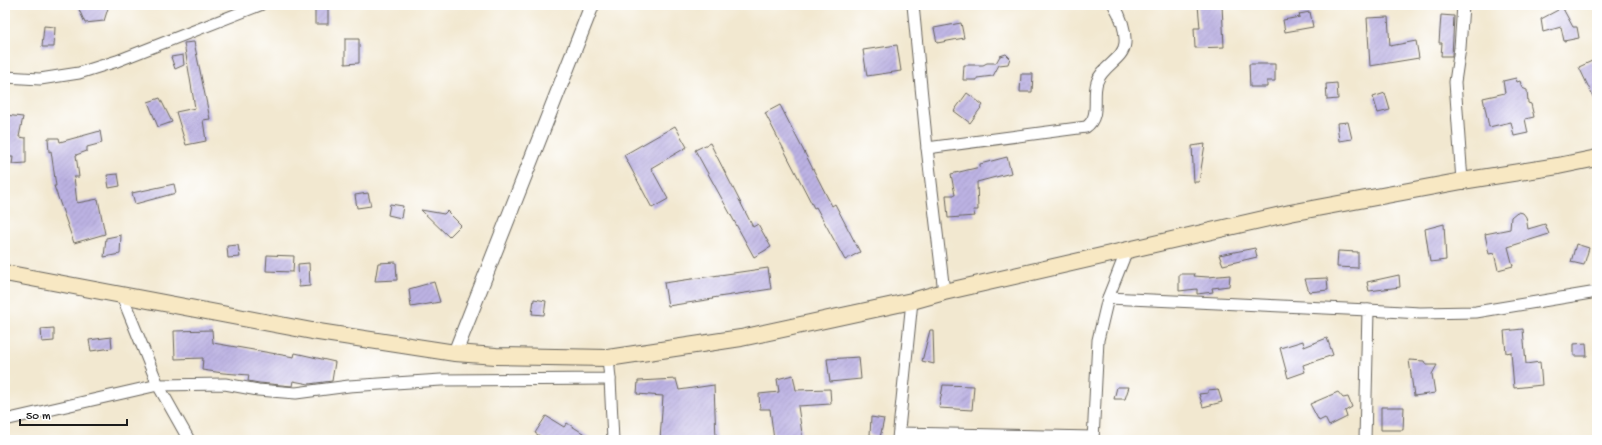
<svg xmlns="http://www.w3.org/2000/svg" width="1602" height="445" font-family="'Gochi Hand',sans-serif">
  <defs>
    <pattern id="building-hatch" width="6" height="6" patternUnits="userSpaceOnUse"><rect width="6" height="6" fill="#bcb2e3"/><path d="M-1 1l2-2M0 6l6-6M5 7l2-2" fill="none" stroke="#a198c2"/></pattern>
  </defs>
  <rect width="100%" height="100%" fill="#fff"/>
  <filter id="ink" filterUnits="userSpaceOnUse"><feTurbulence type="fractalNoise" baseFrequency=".025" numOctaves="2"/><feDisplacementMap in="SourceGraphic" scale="8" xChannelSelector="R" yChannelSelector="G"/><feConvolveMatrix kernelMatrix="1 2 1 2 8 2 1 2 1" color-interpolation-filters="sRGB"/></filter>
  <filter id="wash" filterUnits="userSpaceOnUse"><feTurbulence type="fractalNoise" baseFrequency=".012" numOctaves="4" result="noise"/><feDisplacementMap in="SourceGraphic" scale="16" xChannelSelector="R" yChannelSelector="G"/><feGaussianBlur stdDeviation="0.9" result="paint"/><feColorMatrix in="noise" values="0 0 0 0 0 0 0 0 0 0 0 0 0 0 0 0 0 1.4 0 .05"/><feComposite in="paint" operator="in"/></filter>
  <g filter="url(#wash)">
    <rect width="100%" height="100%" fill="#f2e8d0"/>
    <g id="blocks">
      <g fill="url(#building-hatch)">
        <polygon points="77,5 109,5 104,21 85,23"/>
        <rect x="315" y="5" width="13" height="19"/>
        <polygon points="1198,5 1222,5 1224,47 1195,48 1194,28 1200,28"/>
        <polygon points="1557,5 1561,5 1573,27 1577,27 1579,38 1564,41 1561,27 1543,32 1541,19 1558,10"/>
        <polygon points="1310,12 1313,27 1285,32 1283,20 1300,17 1299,14"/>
        <polygon points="1441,15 1454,16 1452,56 1441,56 1442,43 1439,43"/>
        <polygon points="1388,17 1390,46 1416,41 1419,58 1370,66 1367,18"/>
        <polygon points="961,23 964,38 937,43 934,28"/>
        <polygon points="44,26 55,27 54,47 42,47"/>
        <polygon points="345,39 359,39 359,63 345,64"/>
        <polygon points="194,42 210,119 203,120 206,141 186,145 176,112 195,108 184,43"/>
        <polygon points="897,45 901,71 867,76 863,50"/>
        <polygon points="1006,54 1010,58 1008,64 999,65 993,76 977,78 977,80 963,80 964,65 983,65 987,63 996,63 1000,56"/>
        <polygon points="183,55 184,65 175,69 171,57"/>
        <polygon points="1592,61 1597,72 1597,105 1579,67"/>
        <polygon points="1249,64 1275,64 1275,81 1267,81 1267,87 1250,87"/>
        <polygon points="1021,74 1033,74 1032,92 1020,92"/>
        <polygon points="1516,78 1517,82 1520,81 1522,88 1527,90 1528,103 1531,104 1534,117 1525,119 1528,133 1514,136 1511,122 1489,127 1483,98 1505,93 1503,81"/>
        <polygon points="1337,83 1338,99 1327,100 1326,84"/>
        <polygon points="967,93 983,105 970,123 954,111"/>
        <polygon points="1385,93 1390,110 1378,113 1373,97"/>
        <polygon points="160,98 172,122 158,127 148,102"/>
        <polygon points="780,105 832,206 835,204 860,252 845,260 816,207 814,208 765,113"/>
        <polygon points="5,115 23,117 19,137 26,138 26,163 12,164 13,157 5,157"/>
        <polygon points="1348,122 1352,139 1339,141 1337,123"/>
        <polygon points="675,126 687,147 651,168 668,199 652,208 624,155"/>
        <polygon points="100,131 102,143 87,147 87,151 76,155 79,177 74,177 77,203 98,199 105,234 74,243 54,186 56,186 51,151 49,152 48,138 59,138 60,142"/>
        <polygon points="710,143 753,227 758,224 771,247 754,257 695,150"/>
        <polygon points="1205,144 1199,182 1194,182 1192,146"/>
        <polygon points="1007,157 1011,173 977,182 978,210 973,210 975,216 948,218 946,195 955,195 951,174 980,167 980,164"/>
        <polygon points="118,174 120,186 109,188 107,175"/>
        <polygon points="174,184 176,193 135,204 132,193"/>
        <polygon points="368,193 371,206 357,208 355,195"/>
        <polygon points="390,204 403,206 401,218 388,215"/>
        <polygon points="421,210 444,214 447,211 461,225 449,237"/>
        <polygon points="1517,212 1523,213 1526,217 1528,229 1545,224 1549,234 1508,247 1513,266 1498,270 1494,253 1489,254 1485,234 1510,229 1511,217"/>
        <polygon points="1444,224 1446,260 1430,262 1425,229"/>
        <polygon points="121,235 120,254 104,257 106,238"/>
        <polygon points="1576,244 1589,248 1584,265 1571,262"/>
        <polygon points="238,245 240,257 228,258 227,246"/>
        <polygon points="1255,248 1257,257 1223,265 1219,255"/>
        <polygon points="1338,251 1358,252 1358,268 1337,267"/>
        <polygon points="267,255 294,256 293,272 266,271"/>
        <polygon points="396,262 397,280 375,281 378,263"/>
        <polygon points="309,263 310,286 299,287 298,264"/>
        <polygon points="768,268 771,289 712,298 713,299 668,306 664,283"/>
        <polygon points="1179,274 1195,274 1194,276 1208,277 1230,275 1229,286 1212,288 1213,292 1197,294 1197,289 1179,291"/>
        <polygon points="1399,275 1400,287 1369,291 1367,282"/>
        <polygon points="1327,278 1328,290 1309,292 1305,279"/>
        <polygon points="434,282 440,302 411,307 409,289"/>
        <polygon points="534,299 546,301 544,315 532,314"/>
        <polygon points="54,328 54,341 42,342 41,329"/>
        <polygon points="1523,329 1526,364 1540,362 1542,385 1514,388 1511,352 1506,353 1504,331"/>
        <polygon points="212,330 213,343 294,357 295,353 335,362 332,381 309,384 293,381 292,386 259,383 248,381 249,375 223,373 202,370 203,358 175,359 174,331"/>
        <polygon points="930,330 933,330 934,364 922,361"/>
        <polygon points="111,337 112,348 91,351 89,340"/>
        <polygon points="1327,338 1333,355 1303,365 1305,372 1288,378 1280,348 1303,341 1304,347"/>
        <polygon points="1586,343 1587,356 1574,356 1574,344"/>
        <polygon points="859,357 861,379 830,382 827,359"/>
        <polygon points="1409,360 1424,361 1426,365 1437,365 1432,374 1435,393 1414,396"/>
        <polygon points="793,375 796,390 830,389 831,404 798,406 803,440 774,440 770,409 760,409 759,394 779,392 777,379"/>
        <polygon points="676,379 679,390 714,385 716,440 660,440 663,396 637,394 638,381"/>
        <polygon points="943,385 974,386 972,410 939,408"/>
        <polygon points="1117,387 1129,387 1125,399 1114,399"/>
        <polygon points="1218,389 1222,402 1203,407 1199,394 1208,393 1208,390"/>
        <polygon points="1338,392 1343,398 1348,397 1352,407 1345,411 1347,417 1329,426 1325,418 1319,421 1310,404"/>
        <polygon points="1381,407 1404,407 1403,430 1381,430"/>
        <polygon points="546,416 564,427 567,423 594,440 546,440 535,433"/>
        <polygon points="871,417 884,419 880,438 870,435"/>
      </g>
    </g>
  </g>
  <g filter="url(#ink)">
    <use href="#blocks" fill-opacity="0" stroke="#67635b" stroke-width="1"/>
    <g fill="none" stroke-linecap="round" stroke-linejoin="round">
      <g stroke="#67635b" stroke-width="13">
        <g id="minor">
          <polyline points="913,5 927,148 944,292"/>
          <polyline points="5,77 40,79 79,73 117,61 260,5"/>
          <path d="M927,148L1086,127C1101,117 1092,97 1097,82C1102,66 1124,59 1125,43C1126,29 1121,17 1114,5"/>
          <polyline points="1462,181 1455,82 1460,48 1463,5"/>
          <polyline points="122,296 158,385 189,440"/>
          <polyline points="1108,298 1368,310 1365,440"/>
          <polyline points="1368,310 1420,313 1476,312 1597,292"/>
          <polyline points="610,379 613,440"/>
          <polyline points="5,420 158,385 225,384 258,390 296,393 349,386 441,380 610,379 608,358"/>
          <polyline points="899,433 1093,437"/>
          <polyline points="898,439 912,301"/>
          <polyline points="1093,440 1098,340 1108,298 1127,250"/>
        </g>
      </g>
      <g stroke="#67635b" stroke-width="16">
        <polyline id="tertiary" points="455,353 592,5"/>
      </g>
      <g stroke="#67635b" stroke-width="18">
        <polyline id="secondary" points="5,273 312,331 455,353 496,356 608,358 741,338 912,301 944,292 1290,213 1462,181 1558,166 1597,158"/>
      </g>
      <use href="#minor" stroke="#fff" stroke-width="11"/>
      <use href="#tertiary" stroke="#fff" stroke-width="14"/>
      <use href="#secondary" stroke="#f8e8c3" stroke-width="16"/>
    </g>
  </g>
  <rect width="1602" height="445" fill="none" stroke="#fff" stroke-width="20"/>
  <path d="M20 419v6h107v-6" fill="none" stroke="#1c1c1c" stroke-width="2"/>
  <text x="26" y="419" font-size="12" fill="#1c1c1c" stroke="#ffffff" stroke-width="3" paint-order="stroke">50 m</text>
</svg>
